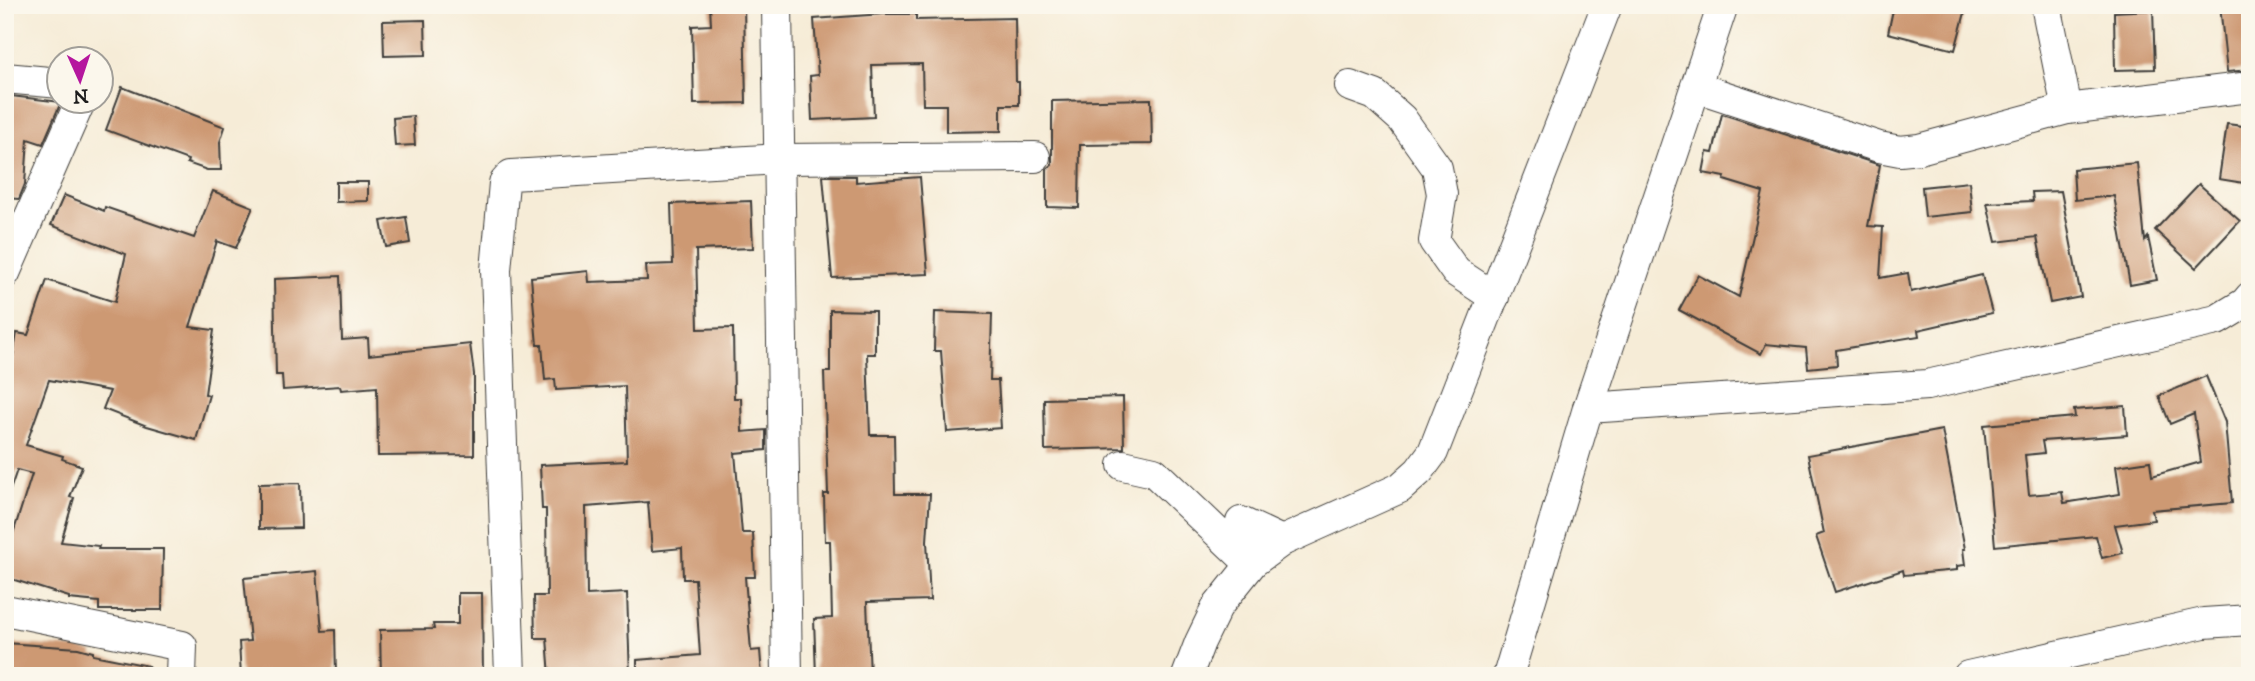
<svg xmlns="http://www.w3.org/2000/svg" width="2255" height="681" font-family="'IM FELL DW Pica',serif">
  <rect width="100%" height="100%" fill="#fbf7ec"/>
  <filter id="ink" filterUnits="userSpaceOnUse"><feTurbulence type="fractalNoise" baseFrequency=".0143" numOctaves="2"/><feDisplacementMap in="SourceGraphic" scale="14" xChannelSelector="R" yChannelSelector="G"/><feConvolveMatrix kernelMatrix="1 2 1 2 8 2 1 2 1" color-interpolation-filters="sRGB"/></filter>
  <filter id="wash" filterUnits="userSpaceOnUse"><feTurbulence type="fractalNoise" baseFrequency=".00686" numOctaves="4" result="noise"/><feDisplacementMap in="SourceGraphic" scale="28" xChannelSelector="R" yChannelSelector="G"/><feGaussianBlur stdDeviation="1.57" result="paint"/><feColorMatrix in="noise" values="0 0 0 0 0 0 0 0 0 0 0 0 0 0 0 0 0 1.4 0 .05"/><feComposite in="paint" operator="in"/></filter>
  <g filter="url(#wash)">
    <rect width="100%" height="100%" fill="#f6ecd7"/>
    <g id="blocks">
      <g fill="#cd9973">
        <polygon points="710,5 744,5 746,103 694,104 692,26 711,25"/>
        <polygon points="1894,5 1967,5 1955,50 1888,33"/>
        <polygon points="2220,5 2250,5 2250,70 2227,72"/>
        <polygon points="2153,10 2155,69 2115,70 2114,12"/>
        <polygon points="883,14 916,14 916,20 1015,18 1016,82 1019,82 1019,105 1001,105 1001,131 946,132 946,105 923,105 922,64 872,65 874,117 812,120 810,76 818,75 814,19"/>
        <polygon points="425,20 426,55 384,56 383,21"/>
        <polygon points="122,87 225,127 220,142 221,170 207,170 187,163 188,160 106,130"/>
        <polygon points="11,96 61,102 43,144 28,139 25,184 19,199 5,198 5,132"/>
        <polygon points="1151,99 1152,144 1080,145 1079,208 1047,207 1047,169 1052,165 1052,101"/>
        <polygon points="1722,114 1880,165 1868,226 1883,227 1880,278 1908,273 1911,292 1982,275 1992,313 1918,330 1919,336 1836,350 1837,365 1808,368 1806,348 1766,344 1761,354 1679,310 1698,275 1739,297 1763,192 1724,180 1725,177 1703,173 1707,152 1713,153"/>
        <polygon points="413,116 415,145 395,146 393,118"/>
        <polygon points="2227,124 2250,127 2250,184 2219,179"/>
        <polygon points="2137,163 2145,241 2148,237 2157,280 2130,285 2114,196 2075,200 2073,169"/>
        <polygon points="823,176 856,176 856,182 920,177 928,274 832,278"/>
        <polygon points="336,182 368,182 368,201 336,202"/>
        <polygon points="1969,182 1972,212 1925,217 1922,187"/>
        <polygon points="2199,184 2240,221 2196,268 2155,230"/>
        <polygon points="213,191 253,207 236,248 217,241 190,327 214,330 205,394 209,395 196,440 147,426 103,409 110,391 49,380 26,445 63,456 62,459 82,466 70,497 74,498 61,542 99,546 98,549 163,549 162,610 99,610 99,602 69,599 69,597 5,577 5,559 32,474 17,470 8,496 5,495 5,385 8,385 17,333 28,335 47,280 115,302 126,254 51,225 64,195 104,211 105,207 194,238"/>
        <polygon points="2061,191 2081,297 2050,303 2037,237 1996,242 1987,203 2033,201 2032,192"/>
        <polygon points="751,201 753,248 696,250 698,329 733,328 734,398 741,398 742,432 766,430 766,450 735,453 742,533 753,533 755,577 745,577 751,651 760,650 762,676 637,676 637,660 700,655 695,579 683,579 682,548 652,551 648,502 586,507 587,595 627,593 630,676 550,676 547,638 535,638 534,596 547,596 546,509 542,509 540,465 627,461 625,386 556,390 555,379 545,380 542,345 537,345 531,277 588,271 589,282 647,280 646,265 673,264 671,204"/>
        <polygon points="406,217 410,243 386,247 381,221"/>
        <polygon points="340,276 342,340 368,338 369,355 470,344 474,374 474,455 378,456 377,387 341,390 340,386 283,390 282,375 276,375 274,279"/>
        <polygon points="830,310 875,311 875,354 867,354 870,435 894,435 895,494 930,494 927,541 930,600 867,602 870,676 816,676 814,619 832,618 830,541 825,541 824,494 828,494 824,372 830,372"/>
        <polygon points="935,312 992,314 990,380 998,380 1001,428 947,432 941,351 934,351"/>
        <polygon points="2206,376 2225,422 2232,503 2152,510 2154,520 2115,525 2123,553 2102,558 2096,536 1995,546 1984,425 2075,417 2074,410 2125,406 2127,435 2042,441 2044,453 2025,455 2029,495 2062,492 2064,503 2120,494 2116,466 2150,461 2152,476 2201,462 2194,414 2170,424 2159,396"/>
        <polygon points="1123,397 1124,448 1045,450 1044,399"/>
        <polygon points="1942,430 1965,549 1963,549 1965,565 1957,566 1957,570 1904,575 1903,570 1835,592 1816,536 1824,533 1808,455"/>
        <polygon points="300,483 301,528 259,529 259,484"/>
        <polygon points="317,571 322,631 335,630 336,676 241,676 239,642 250,641 244,578"/>
        <polygon points="458,593 482,593 483,675 381,676 380,630 434,629 433,624 458,624"/>
        <polygon points="5,643 78,648 93,652 93,655 149,666 148,676 5,676"/>
      </g>
    </g>
  </g>
  <g filter="url(#ink)">
    <use href="#blocks" fill-opacity="0" stroke="#3d3b38" stroke-width="2"/>
    <g fill="none" stroke-linecap="round" stroke-linejoin="round">
      <g stroke="#3d3b38" stroke-width="32">
        <g id="minor">
          <polyline points="777,5 787,676"/>
          <polyline points="2046,5 2067,109"/>
          <polyline points="5,78 60,83"/>
          <polyline points="1350,86 1375,95 1402,119 1437,168 1442,194 1434,241 1456,272 1494,297"/>
          <polyline points="1696,87 1879,147 1900,151 1919,149 2067,109 2250,87"/>
          <polyline points="5,273 80,102"/>
          <polyline points="1588,408 1927,385 2217,320 2245,303 2250,297"/>
          <polyline points="1123,465 1154,472 1241,555 1241,522 1282,541"/>
          <polyline points="5,610 182,646 181,676"/>
          <polyline points="510,676 496,270 504,183 511,175 779,159 1035,157"/>
          <polyline points="1187,676 1200,642 1217,607 1253,562 1282,541 1400,488 1419,471 1433,452 1607,5"/>
          <polyline points="1508,676 1588,408 1723,5"/>
          <polyline points="1968,676 2204,623 2250,620"/>
        </g>
      </g>
      <use href="#minor" stroke="#fff" stroke-width="30"/>
    </g>
  </g>
  <rect width="2255" height="681" fill="none" stroke="#fbf7ec" stroke-width="28"/>
  <g transform="translate(80 80) rotate(177)"><circle r="33" fill="#fbf7ec" stroke="#a29f99" stroke-width="2"/>
  <path d="M0-5L12 26L0 18L-12 26Z" fill="#b5179e"/>
  <text y="-10" font-size="19" font-weight="bold" text-anchor="middle" fill="#1c1c1c">N</text>
  </g>
</svg>
